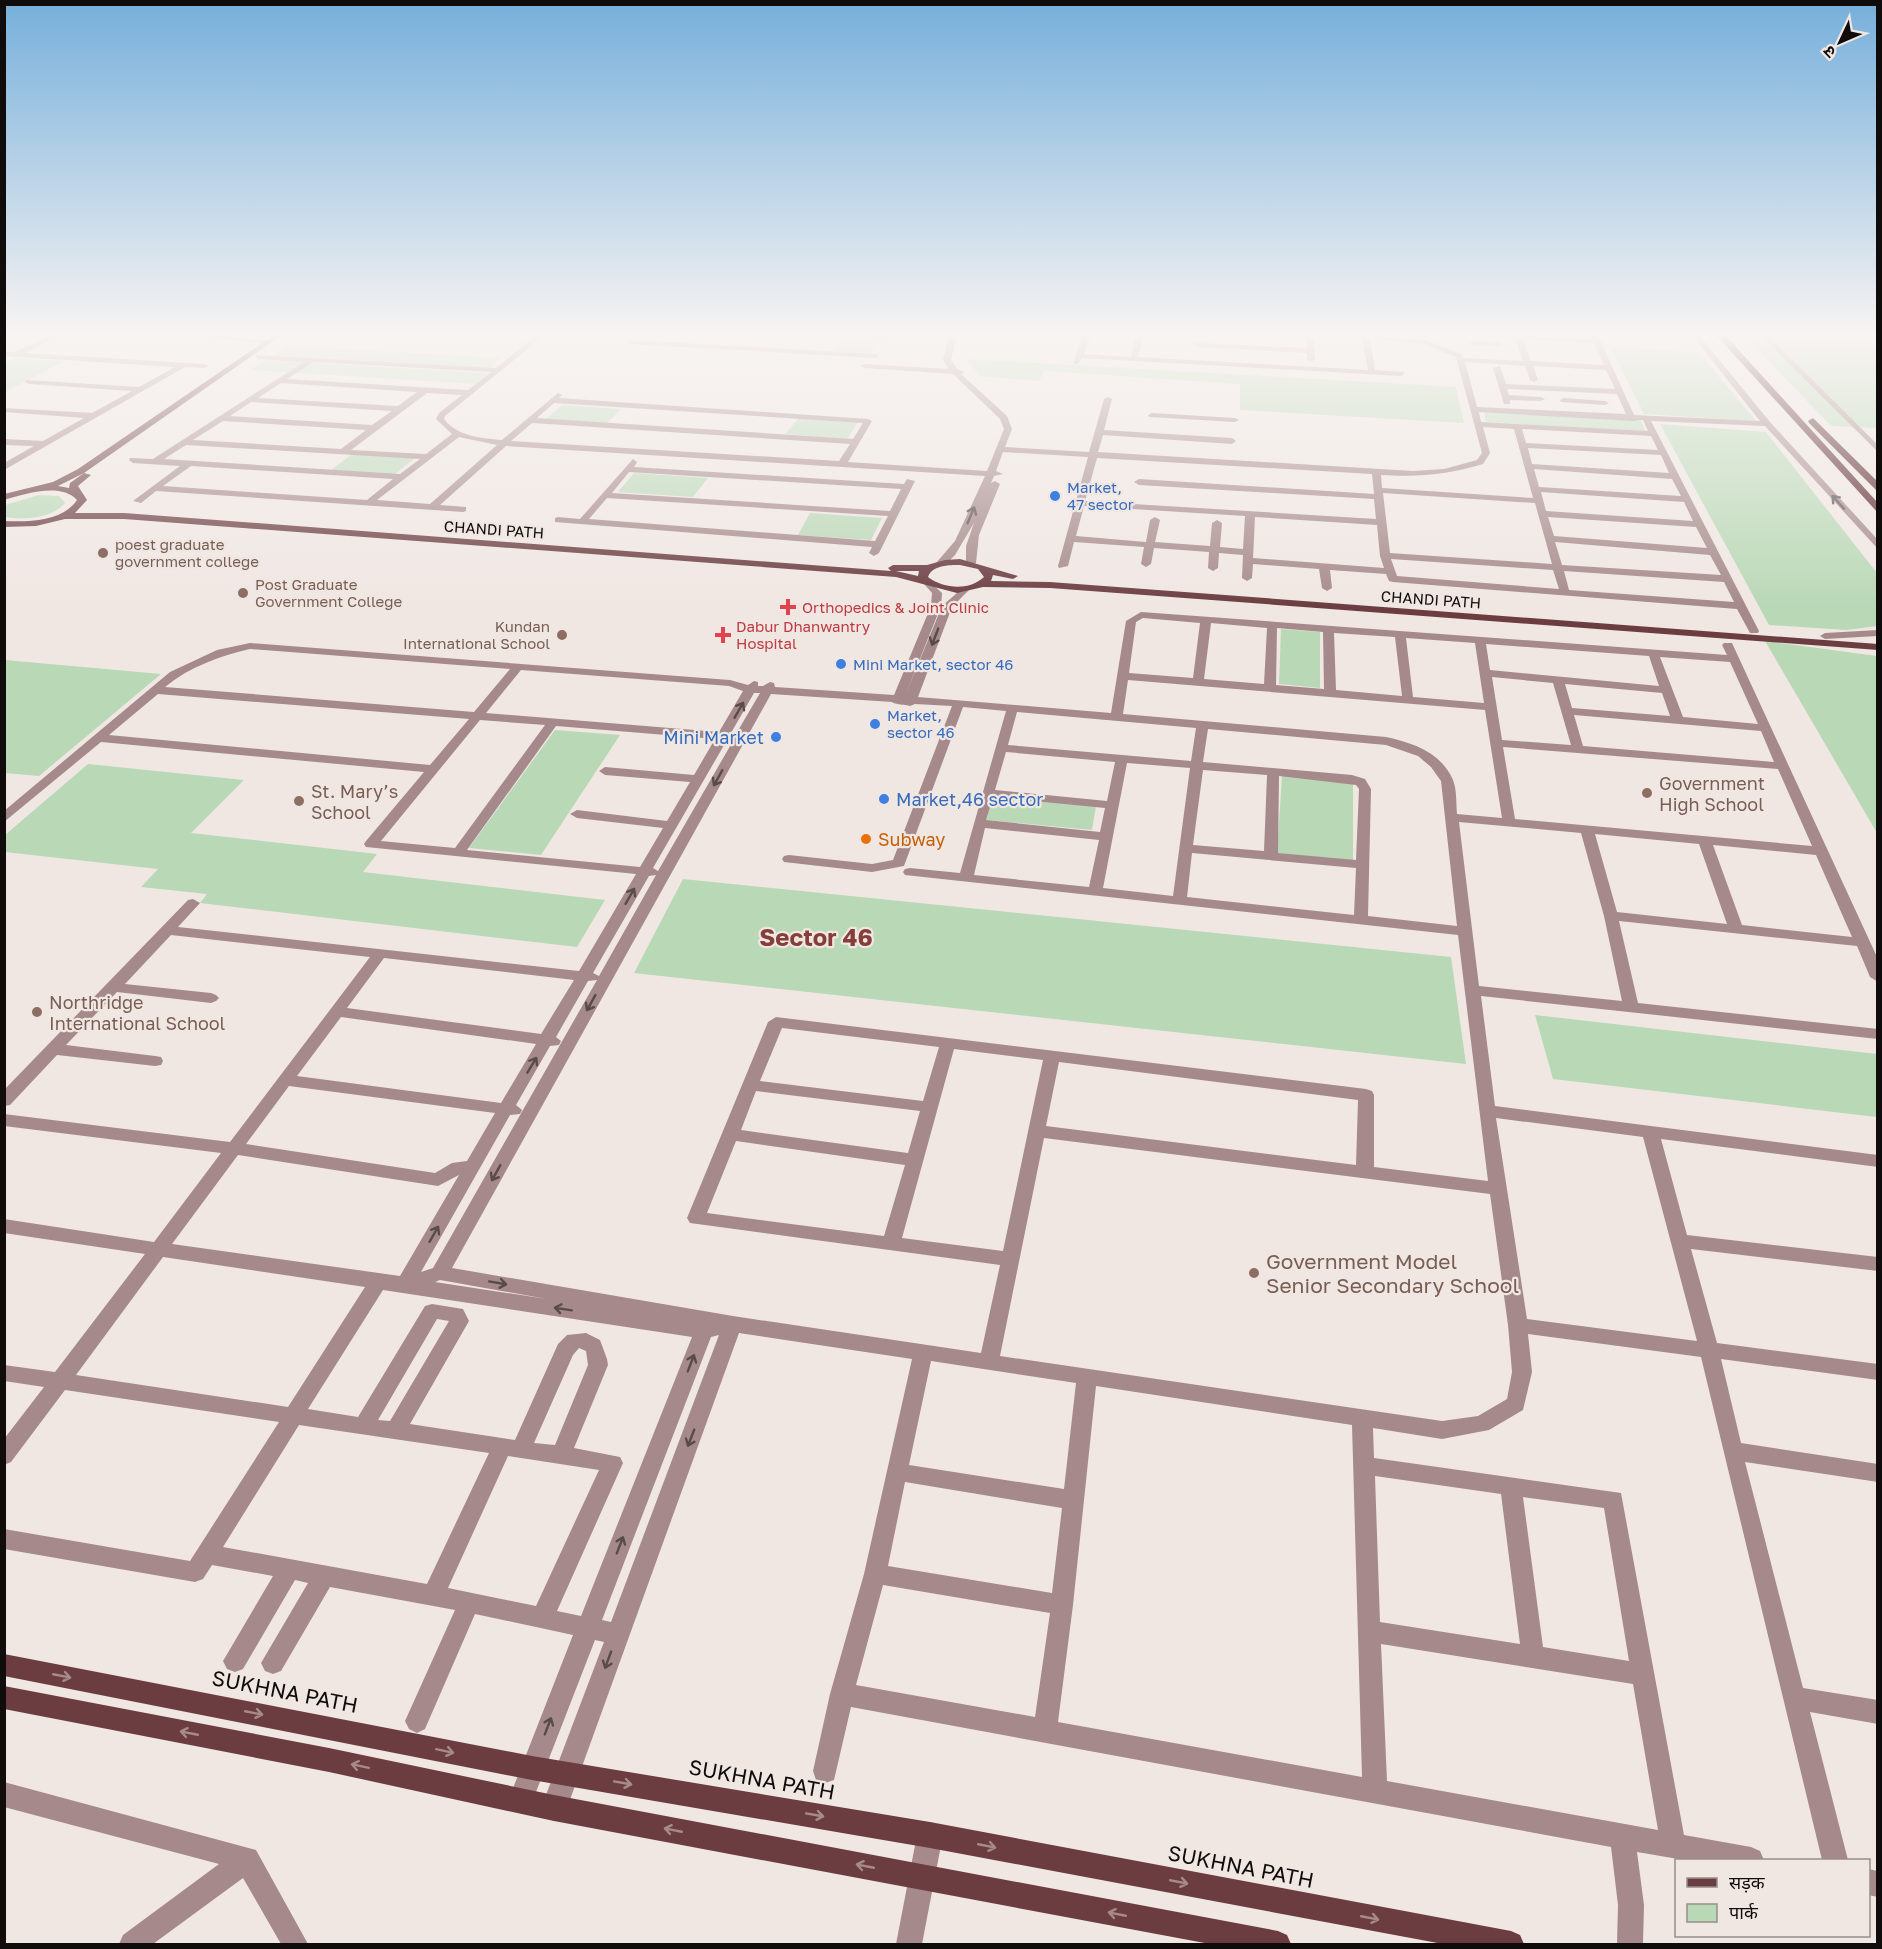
<svg xmlns="http://www.w3.org/2000/svg" width="1882" height="1949" font-family="'Golos Text','Noto Sans Devanagari',sans-serif">
  <rect width="100%" height="100%" fill="#f0e7e3"/>
  <g fill="#b9d8b6">
    <polygon points="1744,335 1877,335 1877,428 1831,426"/>
    <polygon points="843,339 880,341 870,354 832,352"/>
    <polygon points="287,346 500,358 489,368 272,356"/>
    <polygon points="1610,346 1699,353 1756,421 1644,414"/>
    <polygon points="14,358 64,361 5,392 5,363"/>
    <polygon points="966,359 1456,387 1464,423 1240,410 1240,384 1044,371 1039,381 980,376"/>
    <polygon points="267,360 488,373 475,384 250,370"/>
    <polygon points="562,405 621,409 607,423 546,419"/>
    <polygon points="1484,412 1641,421 1645,431 1486,422"/>
    <polygon points="799,418 858,422 847,439 785,434"/>
    <polygon points="1660,424 1766,432 1877,573 1877,626 1847,630 1769,625"/>
    <polygon points="352,454 415,458 395,474 331,470"/>
    <polygon points="634,473 708,478 693,497 618,492"/>
    <path d="M39,495L59,496L65,503C51,519 24,520 5,517V505Z"/>
    <polygon points="810,513 882,518 871,540 798,535"/>
    <polygon points="1281,629 1320,632 1320,688 1279,684"/>
    <polygon points="1765,641 1877,656 1877,833"/>
    <polygon points="5,660 161,674 39,776 5,773"/>
    <polygon points="555,730 620,735 541,855 469,848"/>
    <polygon points="88,764 244,780 191,833 377,854 363,872 605,900 577,947 200,903 207,894 141,887 158,869 5,852 5,835"/>
    <polygon points="1282,776 1353,783 1353,862 1277,853"/>
    <polygon points="992,796 1096,806 1092,830 986,820"/>
    <polygon points="683,879 1451,957 1466,1064 634,973"/>
    <polygon points="1535,1015 1877,1054 1877,1117 1553,1079"/>
  </g>
  <g fill="none" stroke-linecap="round" stroke-linejoin="round">
    <g fill="#a68a8b" fill-rule="evenodd">
      <polygon points="51,335 60,335 26,353 204,364 208,366 204,368 185,367 4,470 4,463 34,446 4,445 4,439 43,441 84,418 4,412 4,408 92,413 132,391 29,384 25,382 26,380 139,387 175,367 4,356 4,352 15,352"/>
      <polygon points="165,335 209,335 274,341 270,343"/>
      <path d="M537,335H545L445,416L444,419C458,437 481,438 502,440L558,393L562,395L559,398L868,419L872,421L848,462L987,471L1004,429L1000,419L953,374L865,368L861,366L865,364L949,369L943,360L949,335H957L951,360L957,369L965,372L961,374L1007,416L1012,429L1005,447L1089,452L1104,399L1108,397L1112,399L1104,430L1232,438L1236,441L1232,444L1103,435L1098,452L1413,471L1444,469L1477,460L1482,453L1456,357L1424,344L1370,338L1375,370L1405,372L1402,376L1082,358L1077,365L1073,363L1083,335H1091L1084,354L1131,357L1136,335H1144L1138,357L1368,370L1361,335L1425,340L1462,354L1463,358L1523,361L1515,339L1484,335L1592,339L1590,335H1598L1634,415L1760,421L1692,335H1699L1770,422L1878,540V549L1765,426L1651,421L1759,631L1758,633H1750L1737,609L1393,582L1389,581L1386,574L1330,570L1332,588L1327,591L1322,588L1319,569L1253,564L1252,578L1247,581L1242,578L1243,555L1219,553L1218,568L1213,571L1208,568L1209,552L1154,548L1151,564L1146,567L1141,564L1144,547L1074,542L1068,566L1059,568L1058,566L1088,457L1003,452L996,471L1003,474L994,476L991,483L995,481L1000,484L979,535L976,563L971,566L966,563V546L974,523L955,555L945,565L936,563L955,541L985,476L506,446L440,505L466,507V511L463,512L156,491L141,503L133,501L180,466L133,463L129,460L130,458L153,459L304,362L258,359L255,355L496,368ZM1522,339L1594,343L1604,365L1531,361ZM313,362L491,372L468,390L287,379ZM1465,362L1525,366L1530,380L1534,382L1538,380L1533,366L1606,370L1615,389L1506,384L1500,366L1493,368L1504,404H1510V400L1541,401L1545,399L1541,397L1509,395L1507,389L1617,394L1626,414L1477,407ZM281,383L417,392L398,406L258,398ZM427,393L462,395L439,413L436,419L452,434L426,454L351,450ZM251,402L392,411L372,425L230,416ZM554,403L863,423L853,439L537,418ZM1479,412L1632,421L1643,420L1648,431L1481,422ZM223,421L366,430L341,449L193,440ZM532,423L850,444L839,461L511,441ZM1483,427L1514,429L1533,498L1382,488L1381,475C1421,477 1445,475 1483,464L1490,453ZM1522,429L1651,436L1658,450L1526,443ZM459,437L497,445L430,504L377,500ZM186,445L420,459L400,474L164,459ZM1528,448L1661,455L1669,473L1532,464ZM1097,458L1372,474L1374,494L1139,479L1134,482L1139,485L1374,499L1376,519L1085,501ZM191,466L393,479L367,500L163,486ZM1534,469L1672,479L1681,496L1539,487ZM1541,492L1684,502L1693,521L1546,511ZM1383,493L1535,503L1552,564L1390,553ZM1084,506L1245,516L1243,549L1220,547L1222,523L1217,520L1212,523L1210,546L1155,542L1160,520L1155,517L1150,520L1146,542L1076,536ZM1255,517L1377,525L1380,556L1384,568L1253,558ZM1548,517L1696,527L1707,548L1554,536ZM1555,542L1710,555L1721,575L1562,565ZM1391,559L1553,570L1559,589L1397,576ZM1564,571L1724,582L1734,602L1569,590Z"/>
      <polygon points="849,335 891,335 893,337 889,339"/>
      <polygon points="1306,335 1314,335 1315,360 1311,362 1307,360 1307,353 1196,347 1192,345 1196,343 1307,348"/>
      <polygon points="1760,335 1767,335 1878,445 1878,452"/>
      <polygon points="631,340 875,354 879,356 875,358 628,344"/>
      <polygon points="1472,341 1499,342 1503,344 1499,346 1469,345"/>
      <polygon points="1564,398 1605,401 1609,403 1605,405 1561,402 1560,400"/>
      <polygon points="1152,413 1235,418 1239,420 1235,422 1149,417 1148,415"/>
      <path d="M633,459L637,462L634,467L904,484L907,479L915,481L879,553L874,556L869,553L872,547L555,522V518L558,517L580,519ZM629,472L901,489L890,511L612,493ZM607,498L888,516L875,541L589,519Z"/>
      <path d="M929,581L942,593L941,606L905,696L942,606L965,586L970,589L952,607L918,697L1111,713L1126,621L1141,612L1727,655L1722,645L1724,643H1732L1878,959V982L1870,977L1857,946L1619,921L1638,1003L1878,1029V1039L1481,996L1495,1106L1878,1155V1167L1661,1139L1687,1235L1878,1257V1271L1691,1249L1717,1343L1878,1364V1380L1721,1359L1741,1443L1878,1464V1482L1745,1462L1803,1688L1878,1700V1724L1810,1712L1848,1860H1822L1701,1357L1528,1334L1532,1372L1523,1410L1489,1430L1442,1439L1373,1428L1374,1458L1621,1493L1684,1835L1751,1847L1760,1851L1764,1860H1684L1637,1852L1644,1905L1643,1944H1617L1618,1905L1611,1847L851,1707L834,1780L825,1783L816,1780L813,1771L830,1694L864,1574L912,1359L739,1333L567,1808L563,1817L554,1821L545,1817L541,1808L604,1642L595,1640L529,1810L520,1813L511,1810L508,1801L573,1635L475,1614L425,1729L417,1733L409,1729L405,1721L455,1610L330,1587L281,1671L273,1674L265,1671L261,1663L308,1583L295,1580L243,1669L235,1672L227,1669L223,1661L273,1576L212,1565L203,1579L195,1582L4,1549V1529L190,1561L279,1422L65,1390L11,1462L4,1465V1439L44,1387L4,1381V1365L55,1372L145,1254L4,1233V1219L154,1242L221,1153L4,1126V1114L230,1142L370,957L171,935L125,984L211,993L216,995L219,998L216,1001L211,1003L117,992L66,1045L155,1056L161,1057L163,1061L161,1065L155,1066L57,1055L10,1105L4,1106V1090L188,900L193,899L200,903L178,927L579,971L636,874L366,847L364,844L366,841L424,772L101,742L4,822V811L170,672L217,650L250,643L730,680L748,685L754,681L758,682V686H763L770,682L774,683L775,687L894,695L931,606L932,593L924,584ZM1143,618L1200,623L1193,678L1129,673L1136,622ZM1211,623L1267,628L1264,684L1204,679ZM1277,628L1323,632L1324,689L1276,685ZM1334,633L1395,637L1402,696L1336,690ZM1406,638L1475,643L1484,703L1413,697ZM1486,644L1649,656L1659,686L1490,670ZM250,649L510,669L474,712L165,687C189,667 220,656 250,649ZM1660,657L1730,662L1758,724L1683,717ZM521,670L729,686L743,691L719,732L486,713ZM1492,677L1553,683L1571,745L1502,740ZM1128,680L1485,710L1502,818L1457,814C1456,803 1457,790 1453,780C1441,752 1413,743 1386,737L1123,714ZM1565,684L1662,693L1670,716L1572,708ZM754,693H760L736,734L731,733ZM158,694L469,719L430,765L109,735ZM771,694L892,702C895,705 905,704 910,706L915,704L952,706L893,860L872,864L789,855L784,856L782,859L784,862L872,872L904,866L963,707L1006,711L960,873L910,868L905,869L903,872L905,875L1458,935L1488,1181L1374,1167V1095L1372,1091L1366,1089L776,1017L768,1022L687,1218L690,1223L1000,1265L981,1353L733,1316L452,1268ZM1017,712L1196,728L1191,761L1008,745ZM1574,715L1761,731L1774,762L1583,746ZM480,720L545,725L455,848L381,841ZM556,726L715,739L694,775L605,767L599,771L605,775L690,782L667,821L577,810L570,814L577,818L663,828L640,867L467,850ZM1208,729L1386,745L1418,756L1431,767L1441,781L1457,926L1368,916L1371,789L1365,779L1352,775L1203,762ZM727,740L733,741L658,871L653,868ZM1503,747L1778,769L1812,846L1515,819ZM1006,752L1115,762L1107,801L995,790ZM1127,763L1190,768L1173,896L1103,888ZM1203,770L1267,775L1264,851L1193,845ZM1279,776L1356,785L1359,789L1356,860L1278,853ZM993,797L1105,808L1100,832L986,820ZM1459,822L1581,833L1604,916L1622,1001L1479,986ZM985,828L1099,840L1089,887L974,875ZM1595,834L1699,844L1727,924L1617,912ZM1713,845L1816,855L1852,937L1742,925ZM1192,853L1356,868L1354,915L1187,897ZM656,875L599,976L593,973L649,876ZM384,958L574,980L541,1034L347,1008ZM597,980L433,1268L421,1272L510,1115L520,1114L522,1110L516,1105L550,1046L559,1045L561,1041L556,1037L588,981ZM341,1017L536,1044L501,1103L297,1076ZM782,1028L939,1047L923,1101L760,1081ZM954,1049L1043,1060L1003,1251L902,1238ZM1059,1062L1358,1100L1356,1165L1046,1126ZM289,1086L495,1113L467,1161L452,1163L435,1173L246,1144ZM756,1091L920,1111L908,1153L741,1130ZM1496,1118L1643,1137L1697,1341L1527,1319ZM1044,1138L1490,1194L1508,1325L1512,1372L1507,1399L1478,1416L1442,1421L1000,1356ZM736,1141L905,1165L884,1236L707,1213ZM238,1155L438,1186L459,1175L400,1276L172,1244ZM163,1257L365,1287L288,1407L76,1375ZM440,1280L547,1299L435,1282ZM383,1290L692,1337L581,1616L557,1611L623,1463L620,1457L574,1448L608,1365L607,1359L600,1340L586,1333L567,1335L558,1344L515,1440L410,1424L469,1321L463,1309L432,1304L425,1306L358,1417L308,1409ZM437,1319L449,1321L390,1421L378,1420ZM719,1335L611,1622L602,1620L711,1337ZM579,1348L586,1351L588,1365L555,1445L534,1443L573,1355ZM931,1361L1076,1383L1064,1489L909,1465ZM1096,1386L1352,1425L1362,1777L1058,1722L1073,1605ZM299,1425L489,1453L427,1584L223,1547ZM508,1456L599,1470L536,1606L448,1588ZM1375,1476L1501,1494L1520,1644L1380,1622ZM905,1482L1062,1508L1052,1593L888,1566ZM1523,1497L1604,1508L1629,1661L1543,1647ZM883,1585L1050,1613L1035,1717L856,1685ZM1381,1644L1633,1684L1658,1830L1387,1781Z"/>
      <polygon points="1878,630 1878,636 1825,639 1820,636 1825,633"/>
      <polygon points="4,1782 256,1850 308,1944 281,1944 243,1878 153,1944 119,1944 123,1935 219,1864 4,1807"/>
      <polygon points="930,1822 939,1826 943,1835 922,1944 896,1944 917,1835 921,1826"/>
      <polygon points="1868,1869 1878,1871 1878,1897 1868,1895"/>
    </g>
    <g fill="#6b3d41" fill-rule="evenodd">
      <path d="M274,335H282L84,473L58,486L69,488L70,483L84,473L91,475L78,486L87,500L75,513H124L891,571L888,568L893,565H927L945,560L960,559L1018,576L1013,579L993,575L991,581L1050,582L1878,644V650L1050,588L983,587L957,593L896,577L124,519H65L36,526L4,527V521C29,522 62,522 77,500C61,482 24,494 4,500V494L53,482L78,469ZM960,565L978,569L984,577C969,591 944,589 928,577C932,565 949,565 960,565ZM896,571H919L918,576Z"/>
      <polygon points="4,1654 532,1756 930,1822 1511,1931 1520,1935 1524,1944 1443,1944 930,1848 532,1780 4,1676"/>
      <polygon points="4,1686 329,1748 554,1795 1278,1931 1287,1935 1291,1944 1210,1944 554,1821 329,1772 4,1709"/>
    </g>
    <g fill="#552128" fill-rule="evenodd">
      <polygon points="1716,335 1725,335 1878,503 1878,513"/>
      <polygon points="1813,418 1878,482 1878,492 1809,423 1808,421"/>
    </g>
  </g>
  <defs><path id="oneway-shaft" d="M-6 0H5M1.5-3L5.5 0L1.5 3" fill="none" stroke-width="1.6" stroke-linecap="round" stroke-linejoin="round" transform="scale(1.5)"/></defs>
  <g stroke="#5a4b4b">
    <use href="#oneway-shaft" transform="translate(1838 502) rotate(-132)"/>
    <use href="#oneway-shaft" transform="translate(971 515) rotate(-67)"/>
    <use href="#oneway-shaft" transform="translate(935 637) rotate(111)"/>
    <use href="#oneway-shaft" transform="translate(739 710) rotate(-60)"/>
    <use href="#oneway-shaft" transform="translate(718 778) rotate(119)"/>
    <use href="#oneway-shaft" transform="translate(630 896) rotate(-60)"/>
    <use href="#oneway-shaft" transform="translate(591 1003) rotate(119)"/>
    <use href="#oneway-shaft" transform="translate(532 1065) rotate(-59)"/>
    <use href="#oneway-shaft" transform="translate(496 1173) rotate(119)"/>
    <use href="#oneway-shaft" transform="translate(434 1234) rotate(-60)"/>
    <use href="#oneway-shaft" transform="translate(498 1283) rotate(10)"/>
    <use href="#oneway-shaft" transform="translate(563 1309) rotate(-171)"/>
    <use href="#oneway-shaft" transform="translate(691 1363) rotate(-69)"/>
    <use href="#oneway-shaft" transform="translate(691 1438) rotate(111)"/>
    <use href="#oneway-shaft" transform="translate(620 1545) rotate(-69)"/>
    <use href="#oneway-shaft" transform="translate(608 1660) rotate(110)"/>
    <use href="#oneway-shaft" transform="translate(548 1726) rotate(-69)"/>
  </g>
  <g stroke="#a78a8a">
    <use href="#oneway-shaft" transform="translate(62 1676) rotate(11)"/>
    <use href="#oneway-shaft" transform="translate(254 1713) rotate(11)"/>
    <use href="#oneway-shaft" transform="translate(189 1733) rotate(-169)"/>
    <use href="#oneway-shaft" transform="translate(445 1751) rotate(12)"/>
    <use href="#oneway-shaft" transform="translate(360 1766) rotate(-168)"/>
    <use href="#oneway-shaft" transform="translate(623 1783) rotate(10)"/>
    <use href="#oneway-shaft" transform="translate(815 1815) rotate(10)"/>
    <use href="#oneway-shaft" transform="translate(673 1830) rotate(-169)"/>
    <use href="#oneway-shaft" transform="translate(987 1846) rotate(11)"/>
    <use href="#oneway-shaft" transform="translate(865 1866) rotate(-169)"/>
    <use href="#oneway-shaft" transform="translate(1179 1882) rotate(11)"/>
    <use href="#oneway-shaft" transform="translate(1117 1914) rotate(-169)"/>
    <use href="#oneway-shaft" transform="translate(1370 1918) rotate(11)"/>
  </g>
  <linearGradient id="sky" x2="0" y2="1"><stop stop-color="#76afdb"/><stop offset="0.55" stop-color="#f8f4f2"/><stop offset="1" stop-color="#f8f4f2" stop-opacity="0"/></linearGradient>
  <rect width="1882" height="608" fill="url(#sky)"/>
  <g fill="#3f7fe0" stroke="#f0e7e3" stroke-width="2">
    <circle cx="1055" cy="496" r="6"/>
    <circle cx="841" cy="664" r="6"/>
    <circle cx="875" cy="724" r="6"/>
    <circle cx="776" cy="737" r="6"/>
    <circle cx="884" cy="799" r="6"/>
  </g>
  <g fill="#8d6e63" stroke="#f0e7e3" stroke-width="2">
    <circle cx="103" cy="553" r="6"/>
    <circle cx="243" cy="593" r="6"/>
    <circle cx="562" cy="635" r="6"/>
    <circle cx="1647" cy="793" r="6"/>
    <circle cx="299" cy="801" r="6"/>
    <circle cx="37" cy="1012" r="6"/>
    <circle cx="1254" cy="1273" r="6"/>
  </g>
  <g fill="#e0444e" stroke="#f0e7e3" stroke-width="2">
    <path d="M785 598h6v6h6v6h-6v6h-6v-6h-6v-6h6z"/>
    <path d="M720 626h6v6h6v6h-6v6h-6v-6h-6v-6h6z"/>
  </g>
  <circle fill="#e8710a" stroke="#f0e7e3" stroke-width="2" cx="866" cy="839" r="6"/>
  <g text-anchor="middle" dominant-baseline="central" stroke-width="4.5" stroke-linejoin="round" paint-order="stroke">
    <g font-size="15" fill="#366cbe" stroke="#f0e7e3" text-anchor="start">
      <text x="1067" y="487">Market,<tspan x="1067" dy="17">47 sector</tspan></text>
      <text x="853" y="664">Mini Market, sector 46</text>
      <text x="887" y="715">Market,<tspan x="887" dy="17">sector 46</tspan></text>
    </g>
    <g font-size="15" fill="#0f0c0b" stroke="#f0e7e3">
      <text transform="translate(494 529) rotate(4)">CHANDI PATH</text>
      <text transform="translate(1431 599) rotate(4)">CHANDI PATH</text>
    </g>
    <g font-size="15" fill="#785e54" stroke="#f0e7e3" text-anchor="start">
      <text x="115" y="544">poest graduate<tspan x="115" dy="17">government college</tspan></text>
      <text x="255" y="584">Post Graduate<tspan x="255" dy="17">Government College</tspan></text>
      <text x="550" y="626" text-anchor="end">Kundan<tspan x="550" dy="17">International School</tspan></text>
    </g>
    <g font-size="15" fill="#be3a42" stroke="#f0e7e3" text-anchor="start">
      <text x="802" y="607">Orthopedics &amp; Joint Clinic</text>
      <text x="736" y="626">Dabur Dhanwantry<tspan x="736" dy="17">Hospital</tspan></text>
    </g>
    <g font-size="18" fill="#366cbe" stroke="#f0e7e3" text-anchor="end">
      <text x="764" y="737">Mini Market</text>
      <text x="896" y="799" text-anchor="start">Market,46 sector</text>
    </g>
    <g font-size="18" fill="#785e54" stroke="#f0e7e3" text-anchor="start">
      <text x="1659" y="783">Government<tspan x="1659" dy="21">High School</tspan></text>
      <text x="311" y="791">St. Mary’s<tspan x="311" dy="21">School</tspan></text>
      <text x="49" y="1002">Northridge<tspan x="49" dy="21">International School</tspan></text>
    </g>
    <g font-size="18" fill="#c56008" stroke="#f0e7e3" text-anchor="start">
      <text x="878" y="839">Subway</text>
    </g>
    <g font-size="21" fill="#785e54" stroke="#f0e7e3" text-anchor="start">
      <text x="1266" y="1261">Government Model<tspan x="1266" dy="24">Senior Secondary School</tspan></text>
    </g>
    <g font-size="21" fill="#0f0c0b" stroke="#f0e7e3">
      <text transform="translate(285 1691) rotate(11)">SUKHNA PATH</text>
      <text transform="translate(762 1779) rotate(10)">SUKHNA PATH</text>
      <text transform="translate(1241 1866) rotate(11)">SUKHNA PATH</text>
    </g>
    <g font-size="24" font-weight="bold" fill="#863e3a" stroke="#f0e7e3">
      <text x="816" y="936">Sector 46</text>
    </g>
  </g>
  <rect width="1882" height="1949" fill="none" stroke="#0f0c0b" stroke-width="12"/>
  <rect x="1675" y="1859" width="195" height="78" fill="#f0e7e3" stroke="#968f8d" stroke-width="1.5"/>
  <rect x="1687" y="1878" width="30" height="9" fill="#6b3d41" stroke="#968f8d" stroke-width="1.5"/>
  <text x="1729" y="1889" font-size="18" fill="#0f0c0b">सड़क</text>
  <rect x="1687" y="1904" width="30" height="18" fill="#b9d8b6" stroke="#968f8d" stroke-width="1.5"/>
  <text x="1729" y="1919" font-size="18" fill="#0f0c0b">पार्क</text>
  <g transform="translate(1840 42) rotate(226)" stroke="#f0e7e3" stroke-width="4.5" paint-order="stroke">
  <path d="M0-4.5L10 22L0 15L-10 22Z" fill="#0f0c0b"/>
  <text y="-9" font-size="16" font-weight="bold" text-anchor="middle" fill="#0f0c0b">उ</text>
  </g>
</svg>
